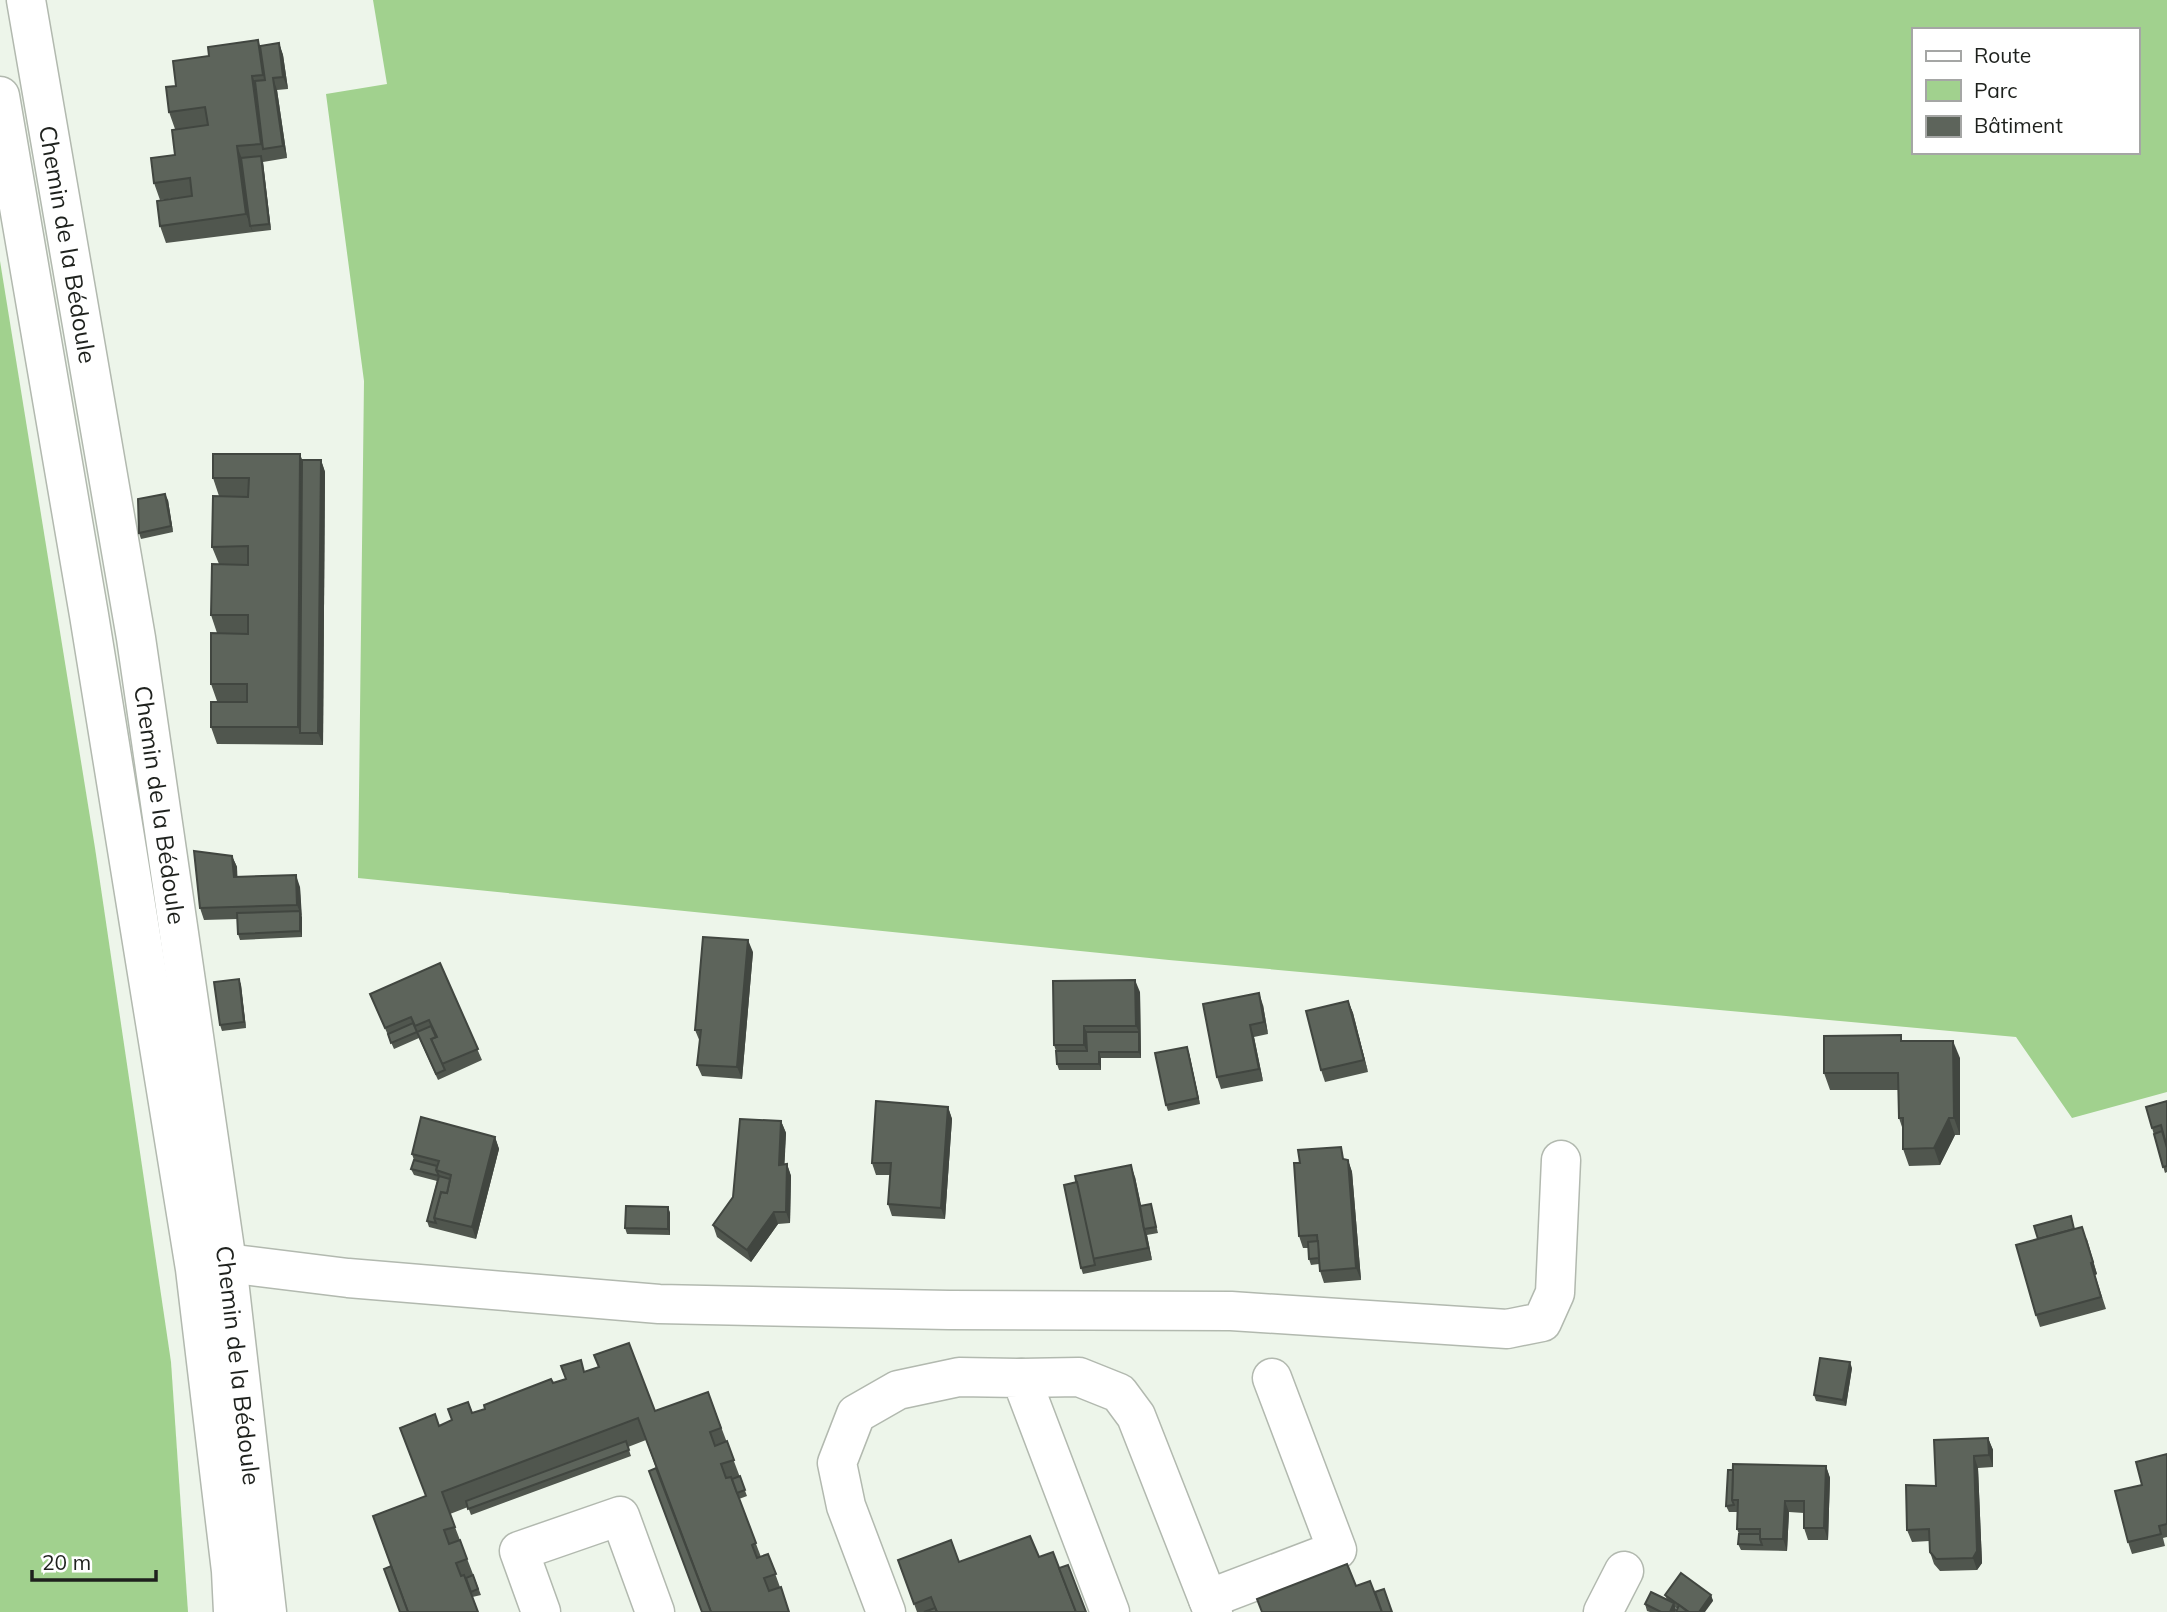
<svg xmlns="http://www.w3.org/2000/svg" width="2167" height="1612" font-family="Mulish,sans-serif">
  <rect width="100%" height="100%" fill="#edf5ea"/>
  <g fill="#a1d18e" fill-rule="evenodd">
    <path d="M373,0H2167V1092L2072,1118L2016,1037L1169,960L358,878L364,381L326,94L387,84ZM1913,30H2137V152H1913Z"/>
    <polygon points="0,261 95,848 171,1362 188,1612 0,1612"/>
  </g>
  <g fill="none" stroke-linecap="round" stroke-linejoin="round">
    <g stroke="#b2b9af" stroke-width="41">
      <g id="minor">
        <path id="s1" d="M26,0L136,638L227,1263L267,1612"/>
        <polyline points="0,96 89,615 195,1269 231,1571 233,1612"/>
        <polyline points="227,1263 348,1278 659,1304 949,1310 1231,1311 1507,1329 1542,1322 1555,1293 1561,1160"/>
        <polyline points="1021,1378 1079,1377 1119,1393 1136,1416 1213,1612"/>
        <polyline points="1208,1599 1337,1550 1272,1378"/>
        <polyline points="541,1612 519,1551 620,1516 655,1612"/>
        <polyline points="886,1612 846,1506 837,1463 856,1414 898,1390 959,1377 1021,1378 1110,1612"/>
        <polyline points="1603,1612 1624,1571"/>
      </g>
    </g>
    <use href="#minor" stroke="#fff" stroke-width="38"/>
  </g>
  <g fill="#50564e">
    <polygon points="258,40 260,46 279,43 283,55 288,89 277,90 287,158 263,162 271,230 166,243 160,226 192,196 160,200 154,183 175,155 175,129 169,112 176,86"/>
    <polygon points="300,454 302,460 321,460 325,472 323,745 217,744 211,727 247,701 217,701 211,684 248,633 217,633 211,615 248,564 219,564 212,547 248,496 219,496 213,478"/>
    <polygon points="168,500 173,532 141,539 139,533"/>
    <polygon points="232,856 237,867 237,877 300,887 302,937 240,940 238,934 238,919 204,920 200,908"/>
    <polygon points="753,952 742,1079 702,1076 697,1065 700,1042 695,1030"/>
    <polygon points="440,963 482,1060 438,1080 419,1038 394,1049 370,994"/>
    <polygon points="239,979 241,985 246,1028 222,1031 220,1025"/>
    <polygon points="1140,992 1141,1058 1101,1058 1101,1070 1059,1070 1057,1064 1056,1051 1054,1045"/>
    <polygon points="1348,1001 1353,1013 1368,1072 1325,1082 1321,1070"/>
    <polygon points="1263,1005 1268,1034 1254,1037 1263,1081 1221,1089 1217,1077"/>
    <polygon points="1903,1041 1960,1058 1960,1135 1955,1135 1940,1165 1909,1166 1903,1149 1903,1130 1899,1118 1898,1090 1830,1090 1824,1073"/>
    <polygon points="1189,1053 1200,1104 1168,1111 1166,1105"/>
    <polygon points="2167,1101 2167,1172 2165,1173 2152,1128"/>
    <polygon points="948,1107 952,1119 945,1219 892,1216 888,1204 890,1175 876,1175 872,1163"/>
    <polygon points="781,1121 786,1133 784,1164 787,1164 791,1176 790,1223 778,1224 751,1262 717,1237 713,1225 733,1197"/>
    <polygon points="495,1137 499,1149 476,1239 429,1227 427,1221 437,1181 414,1175 411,1169 414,1160 412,1154"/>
    <polygon points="1346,1160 1348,1160 1352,1172 1361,1280 1324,1283 1320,1271 1319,1264 1311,1265 1309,1259 1308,1248 1303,1248 1299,1236"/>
    <polygon points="1135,1177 1141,1206 1151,1204 1158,1233 1147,1235 1152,1260 1083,1274 1081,1268"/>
    <polygon points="668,1207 670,1213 670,1235 627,1234 625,1228"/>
    <polygon points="2075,1229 2087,1239 2097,1274 2095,1275 2106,1309 2040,1327 2036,1315"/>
    <polygon points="1852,1368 1846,1406 1816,1401 1814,1395"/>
    <polygon points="585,1372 655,1411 708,1392 747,1496 739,1499 761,1557 768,1554 789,1612 702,1612 656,1468 646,1440 628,1447 631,1456 471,1515 468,1507 450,1514 481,1595 408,1612 426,1496 452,1420 468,1402 473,1413 485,1409"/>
    <polygon points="1988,1438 1993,1450 1993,1467 1978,1468 1982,1563 1977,1570 1940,1571 1934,1564 1930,1552 1929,1541 1912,1542 1907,1530 1936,1486"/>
    <polygon points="2167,1454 2167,1537 2163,1538 2165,1546 2132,1554 2128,1542 2142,1485"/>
    <polygon points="1826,1466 1830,1478 1828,1540 1808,1540 1804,1528 1804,1513 1789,1512 1787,1551 1741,1550 1738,1544 1739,1534 1737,1529 1738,1512 1729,1512 1726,1506 1728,1470"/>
    <polygon points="1039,1557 1059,1568 1086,1612 917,1612 898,1560 959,1562"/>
    <polygon points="1665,1595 1711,1595 1713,1601 1677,1609 1675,1607 1676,1610 1675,1612 1650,1612 1647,1611 1645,1604 1667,1600"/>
  </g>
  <g fill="#414640">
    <polygon points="279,43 283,55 288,89 283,77"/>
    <polygon points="252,76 259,93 263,149 261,144"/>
    <polygon points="273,78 277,90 287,158 283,146"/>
    <polygon points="237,146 244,164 250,226 253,232 246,214"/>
    <polygon points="261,156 263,162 271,230 269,224"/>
    <polygon points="300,454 306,472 300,733 298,727"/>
    <polygon points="321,460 325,472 323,745 318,733"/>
    <polygon points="165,494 168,500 173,532 171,526"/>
    <polygon points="232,856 237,867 238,889 234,877"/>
    <polygon points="296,875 300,887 302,917 297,905"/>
    <polygon points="300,911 302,917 302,937 300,931"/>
    <polygon points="748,940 753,952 742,1079 737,1067"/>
    <polygon points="239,979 241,985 246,1028 244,1022"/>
    <polygon points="1135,980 1140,992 1141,1058 1139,1052 1139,1032 1136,1026"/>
    <polygon points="1259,993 1263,1005 1268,1034 1264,1022"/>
    <polygon points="1348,1001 1353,1013 1368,1072 1364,1060"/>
    <polygon points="1250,1025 1254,1037 1263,1081 1259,1069"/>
    <polygon points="1084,1026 1089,1038 1089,1057 1084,1045"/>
    <polygon points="1953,1041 1960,1058 1960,1135 1954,1118"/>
    <polygon points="1187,1047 1189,1053 1200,1104 1198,1098"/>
    <polygon points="1099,1052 1101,1058 1101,1070 1099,1064"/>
    <polygon points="948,1107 952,1119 945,1219 941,1208"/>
    <polygon points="1949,1118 1955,1135 1940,1165 1934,1148"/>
    <polygon points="781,1121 786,1133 784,1176 779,1165"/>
    <polygon points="495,1137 499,1149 476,1239 472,1227"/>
    <polygon points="1348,1160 1352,1172 1361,1280 1356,1268"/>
    <polygon points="787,1164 791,1176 790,1223 786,1212"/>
    <polygon points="1131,1165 1135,1177 1146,1228 1144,1229 1147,1235 1152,1260 1148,1248"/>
    <polygon points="668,1207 670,1213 670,1235 668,1229"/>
    <polygon points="774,1212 778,1224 751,1262 747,1250"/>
    <polygon points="2082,1227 2097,1274 2095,1275 2106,1309 2091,1263"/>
    <polygon points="1850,1362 1852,1368 1846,1406 1843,1400"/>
    <polygon points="1988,1438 1993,1450 1993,1467 1989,1455"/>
    <polygon points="1974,1456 1978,1468 1982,1563 1977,1570 1973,1558"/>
    <polygon points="1826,1466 1830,1478 1828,1540 1824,1528"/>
    <polygon points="1785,1501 1789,1512 1787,1551 1783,1539"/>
    <polygon points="1711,1595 1713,1601 1705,1612 1699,1612"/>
    <polygon points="1674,1603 1676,1610 1675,1612 1670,1612"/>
  </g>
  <g fill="#5d645b" stroke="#414640" stroke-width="2">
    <polygon points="258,40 263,75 252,76 261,144 237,146 246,214 160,226 157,201 192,196 190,178 154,183 151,158 175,155 172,130 208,125 205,107 169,112 166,87 176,86 173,61 209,56 208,47"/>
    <polygon points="279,43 283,77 273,78 283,146 263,149 255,81 265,80 260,46"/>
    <polygon points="261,156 269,224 250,226 241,158"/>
    <polygon points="213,454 300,454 298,727 211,727 211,702 247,702 247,684 211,684 211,633 248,634 248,615 211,615 212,564 248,565 248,546 212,547 213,496 248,497 249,478 213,478"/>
    <polygon points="302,460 321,460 318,733 300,733"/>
    <polygon points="165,494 171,526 139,533 138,499"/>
    <polygon points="194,851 232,856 234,877 296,875 297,905 200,908"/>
    <polygon points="300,911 300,931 238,934 237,913"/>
    <polygon points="703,937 748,940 737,1067 697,1065 701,1030 695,1030"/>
    <polygon points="440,963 478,1049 442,1064 431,1039 437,1037 429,1020 415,1026 411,1017 385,1028 370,994"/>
    <polygon points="239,979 244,1022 220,1025 214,982"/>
    <polygon points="1135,980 1136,1026 1084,1026 1084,1045 1054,1045 1053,981"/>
    <polygon points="1259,993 1264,1022 1250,1025 1259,1069 1217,1077 1203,1004"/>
    <polygon points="1348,1001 1364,1060 1321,1070 1306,1011"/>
    <polygon points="413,1023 417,1032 391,1043 388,1034"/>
    <polygon points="431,1026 436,1037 431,1039 445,1070 436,1074 417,1032"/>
    <polygon points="1086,1032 1139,1032 1139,1052 1099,1052 1099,1064 1057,1064 1056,1051 1087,1051"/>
    <polygon points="1901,1035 1901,1041 1953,1041 1954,1118 1949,1118 1934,1148 1903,1149 1903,1118 1899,1118 1898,1073 1824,1073 1824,1036"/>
    <polygon points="1187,1047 1198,1098 1166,1105 1155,1053"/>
    <polygon points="876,1101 948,1107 941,1208 888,1204 891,1163 872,1163"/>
    <polygon points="2167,1101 2167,1148 2161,1125 2152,1128 2146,1107"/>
    <polygon points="421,1117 495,1137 472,1227 434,1218 441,1192 447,1193 451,1175 436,1170 439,1161 412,1154"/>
    <polygon points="740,1119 781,1121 779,1165 787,1164 786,1212 774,1212 747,1250 713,1225 733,1197"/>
    <polygon points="2162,1131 2167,1148 2167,1166 2163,1167 2154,1134"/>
    <polygon points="1341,1147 1343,1159 1348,1160 1356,1268 1320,1271 1317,1235 1299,1236 1294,1163 1300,1163 1298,1150"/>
    <polygon points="414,1160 437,1166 436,1170 439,1176 411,1169"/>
    <polygon points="1131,1165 1148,1248 1092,1259 1075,1176"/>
    <polygon points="439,1176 450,1179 447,1193 441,1192 434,1218 436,1223 427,1221"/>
    <polygon points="1077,1182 1095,1265 1081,1268 1064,1185"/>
    <polygon points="1151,1204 1156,1227 1144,1229 1140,1206"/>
    <polygon points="626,1206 668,1207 668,1229 625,1228"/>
    <polygon points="2071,1216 2074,1229 2038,1239 2034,1226"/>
    <polygon points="2082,1227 2093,1262 2091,1263 2101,1297 2036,1315 2016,1245"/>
    <polygon points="1318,1241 1319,1258 1309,1259 1308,1242"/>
    <polygon points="629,1343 655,1411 708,1392 721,1428 710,1432 715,1446 727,1441 734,1460 721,1464 726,1478 731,1477 756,1543 752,1545 757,1558 768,1554 776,1574 764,1578 769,1591 781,1587 789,1612 711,1612 638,1418 442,1492 455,1527 444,1530 449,1544 460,1540 467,1559 456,1563 461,1576 464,1575 478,1612 408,1612 373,1516 426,1496 400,1428 435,1414 439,1426 452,1420 448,1409 468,1402 472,1413 485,1409 484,1405 551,1379 553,1383 566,1379 561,1366 581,1360 584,1372 599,1367 594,1355"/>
    <polygon points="1820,1358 1850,1362 1843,1400 1814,1395"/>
    <polygon points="1988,1438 1989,1455 1974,1456 1977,1551 1973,1558 1936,1559 1930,1552 1929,1529 1907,1530 1906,1485 1936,1486 1934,1440"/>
    <polygon points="626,1441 629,1450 468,1509 466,1501"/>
    <polygon points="2167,1454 2167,1524 2159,1526 2161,1534 2128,1542 2115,1491 2142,1485 2136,1462"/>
    <polygon points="1733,1464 1826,1466 1824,1528 1804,1528 1804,1501 1785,1501 1783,1539 1760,1539 1760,1529 1737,1529 1738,1500 1732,1500"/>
    <polygon points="656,1468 711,1612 702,1612 649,1471"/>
    <polygon points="1728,1470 1733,1470 1732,1500 1734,1505 1726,1506"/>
    <polygon points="740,1476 745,1490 737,1493 732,1479"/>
    <polygon points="1739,1534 1760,1534 1760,1539 1762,1545 1738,1544"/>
    <polygon points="1030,1536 1039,1557 1053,1552 1076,1612 937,1612 931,1597 914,1604 898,1560 951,1540 959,1562"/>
    <polygon points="1347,1564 1356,1586 1370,1581 1382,1612 1262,1612 1257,1599"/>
    <polygon points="1068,1565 1086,1612 1076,1612 1059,1568"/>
    <polygon points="391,1566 408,1612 400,1612 384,1569"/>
    <polygon points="1681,1573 1711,1595 1699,1612 1689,1612 1665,1595"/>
    <polygon points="473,1575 478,1589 471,1592 466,1578"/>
    <polygon points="1384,1589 1392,1612 1382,1612 1375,1592"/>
    <polygon points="1651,1592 1674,1603 1670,1612 1661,1612 1645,1604"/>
    <polygon points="1679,1605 1688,1612 1676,1612"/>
    <polygon points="935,1608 937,1612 924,1612"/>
  </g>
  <g text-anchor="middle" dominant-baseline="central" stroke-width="7" stroke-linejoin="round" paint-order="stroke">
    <g font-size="24" fill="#1e211d" stroke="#fff">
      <text stroke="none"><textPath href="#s1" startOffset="248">Chemin de la Bédoule</textPath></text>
      <text stroke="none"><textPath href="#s1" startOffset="816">Chemin de la Bédoule</textPath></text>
      <text stroke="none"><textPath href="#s1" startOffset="1382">Chemin de la Bédoule</textPath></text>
    </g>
  </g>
  <rect x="1912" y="28" width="228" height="126" fill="#ffffff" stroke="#a5a6a5" stroke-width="2"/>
  <rect x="1926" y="51" width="35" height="10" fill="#ffffff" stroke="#a5a6a5" stroke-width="2"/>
  <text x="1974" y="63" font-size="21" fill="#1e211d">Route</text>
  <rect x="1926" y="80" width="35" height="21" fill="#a1d18e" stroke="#a5a6a5" stroke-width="2"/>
  <text x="1974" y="98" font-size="21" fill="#1e211d">Parc</text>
  <rect x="1926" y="116" width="35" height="21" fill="#5d645b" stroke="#a5a6a5" stroke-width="2"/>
  <text x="1974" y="133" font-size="21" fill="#1e211d">Bâtiment</text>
  <path d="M32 1570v10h124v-10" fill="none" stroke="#1e211d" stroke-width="3.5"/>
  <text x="42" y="1570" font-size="21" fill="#1e211d" stroke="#ffffff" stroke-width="5" paint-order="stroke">20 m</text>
</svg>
